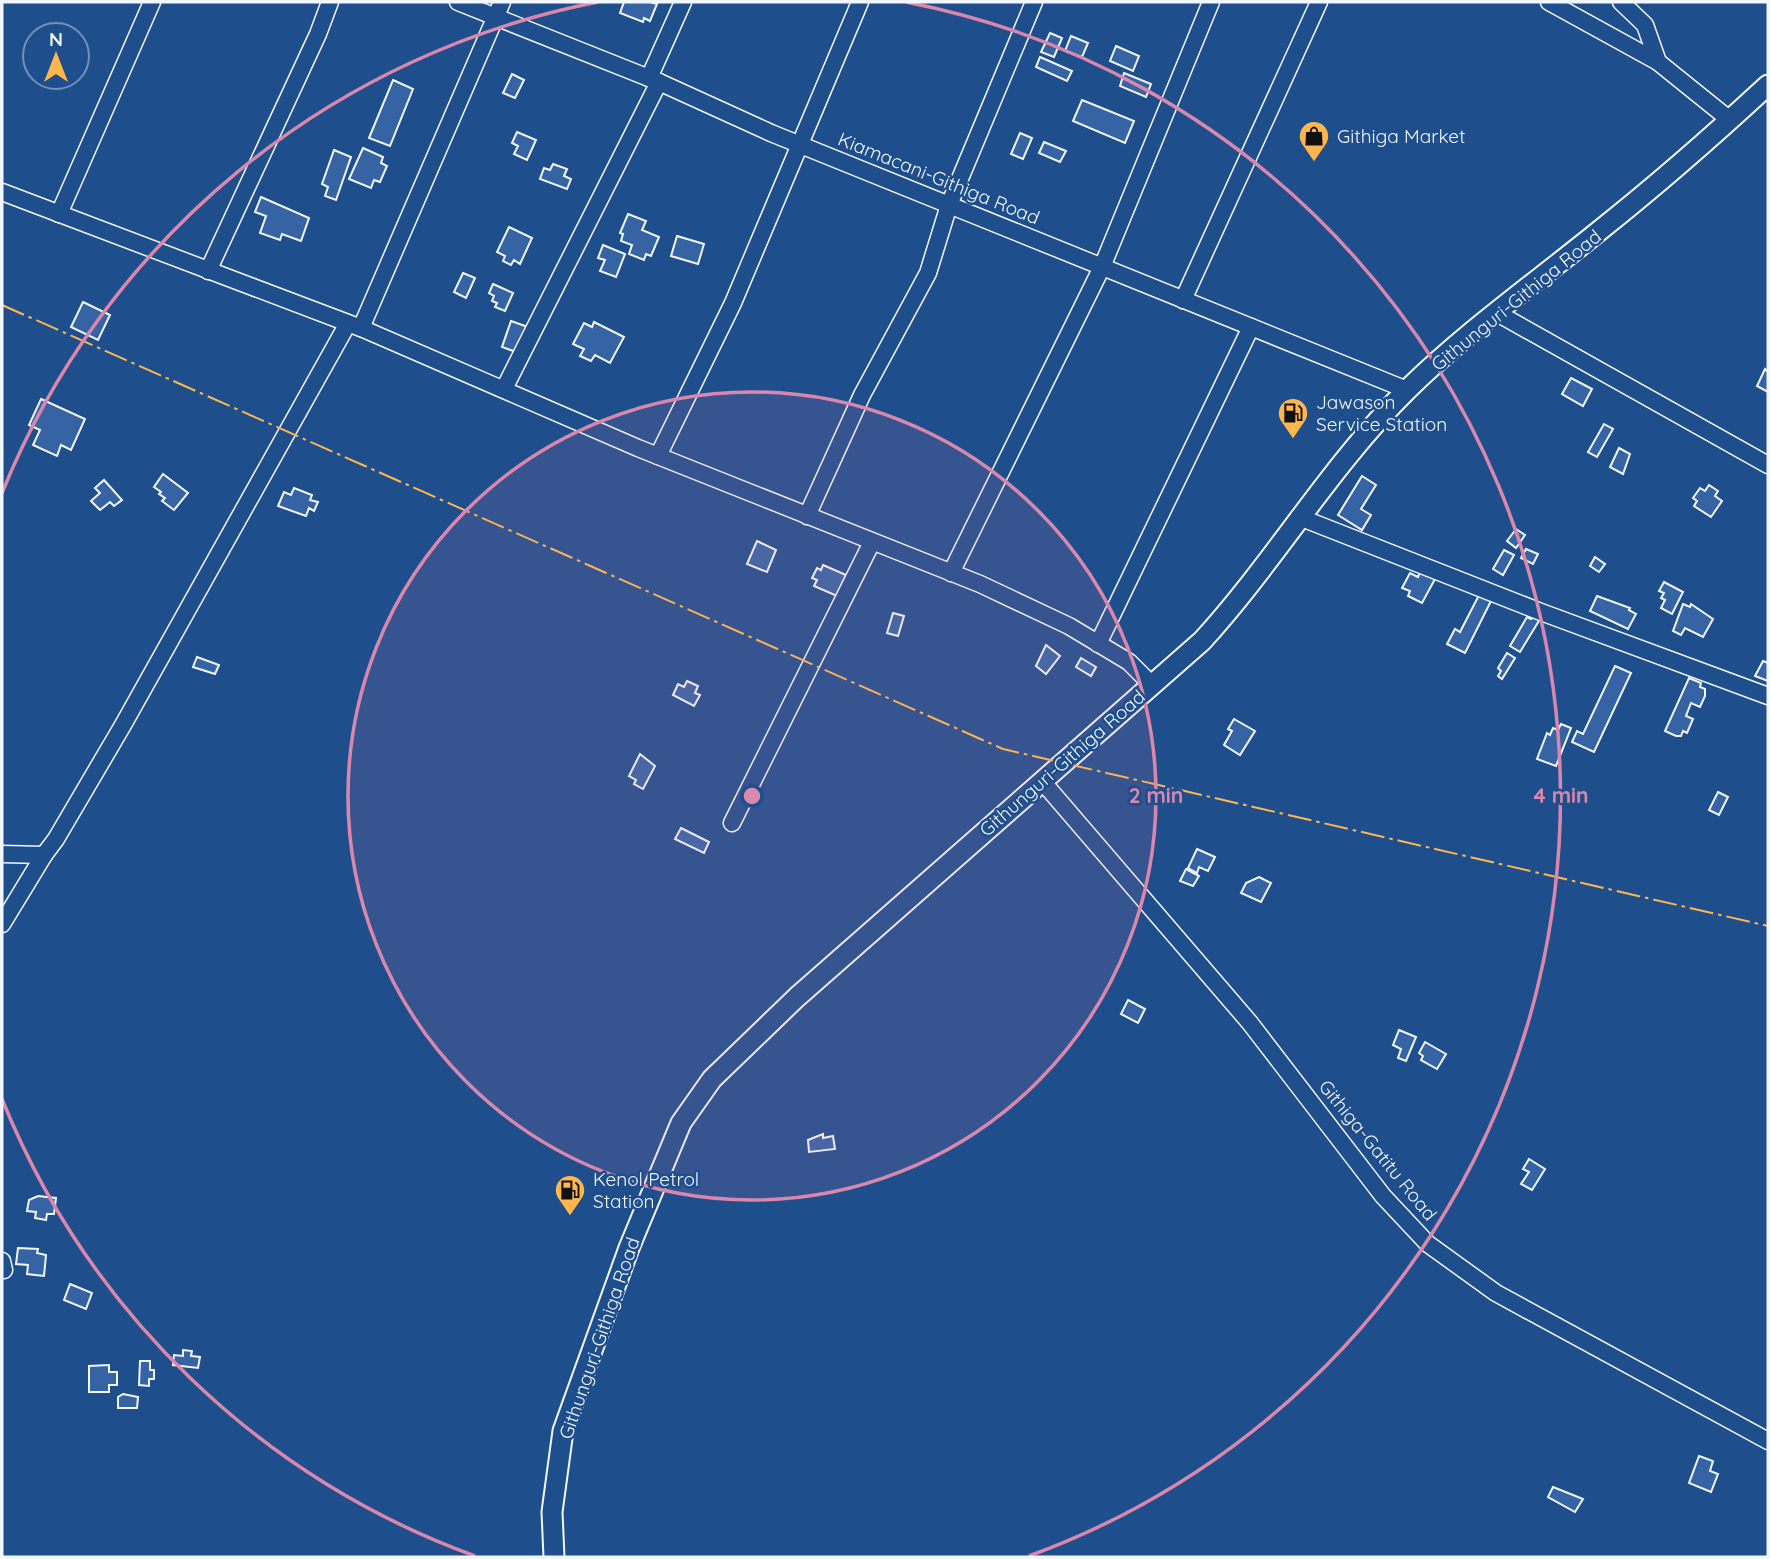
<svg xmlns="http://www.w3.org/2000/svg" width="1770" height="1559" font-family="Quicksand,sans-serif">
  <rect width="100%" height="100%" fill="#1f4e8c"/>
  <g fill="#3563a3" stroke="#f2f6ff" stroke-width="2">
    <polygon points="624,2 650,2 657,4 650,21 644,18 643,22 620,13"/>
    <polygon points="1050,33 1062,38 1054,57 1041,52"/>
    <polygon points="1071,36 1088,43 1082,57 1065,51"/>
    <polygon points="1116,46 1139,56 1133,71 1110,61"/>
    <polygon points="1040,57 1072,71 1067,81 1036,67"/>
    <polygon points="1124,73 1151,84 1146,97 1120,86"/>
    <polygon points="512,74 524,80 515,98 503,93"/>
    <polygon points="393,80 413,89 390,146 369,138"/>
    <polygon points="1082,100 1134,121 1125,143 1073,121"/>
    <polygon points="517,132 536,140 527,160 514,154 518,146 512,143"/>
    <polygon points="1020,133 1032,138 1023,159 1011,154"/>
    <polygon points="1044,142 1066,151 1060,162 1039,153"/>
    <polygon points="363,148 383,157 381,163 387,166 380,182 374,180 371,188 349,179"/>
    <polygon points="334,150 351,157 336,200 325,196 328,187 322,184"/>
    <polygon points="553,164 567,169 564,176 571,179 567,189 540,179 544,168 550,170"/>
    <polygon points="261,197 309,218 301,241 282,234 280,240 260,233 266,216 255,212"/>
    <polygon points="628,214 646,221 642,230 659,237 651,256 646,254 644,260 629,254 632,245 621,241 623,234 620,233"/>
    <polygon points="509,227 532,238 520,264 514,260 511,265 503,261 505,256 497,252"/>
    <polygon points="677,236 704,244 698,264 671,256"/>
    <polygon points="603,245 625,254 616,277 600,271 605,260 598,258"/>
    <polygon points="463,273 475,278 466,298 454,292"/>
    <polygon points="493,284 513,293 505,311 495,307 497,303 492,301 494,296 489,293"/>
    <polygon points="83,302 110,315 98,340 71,327"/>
    <polygon points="511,321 531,328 516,352 502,347"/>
    <polygon points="594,322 624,337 610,363 595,355 591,361 580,356 584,349 573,344 584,323 592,327"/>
    <polygon points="1765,369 1768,372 1768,392 1757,386"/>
    <polygon points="1571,378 1592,389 1583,406 1562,394"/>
    <polygon points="41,399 85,419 71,450 61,445 57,456 33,445 40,430 29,425"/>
    <polygon points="1604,424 1613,429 1597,457 1588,452"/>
    <polygon points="1619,448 1630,454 1623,474 1610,467"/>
    <polygon points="163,474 188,493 174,510 162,501 165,498 159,494 161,492 154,487"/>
    <polygon points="1362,476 1376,485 1361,509 1371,515 1362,530 1338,515"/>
    <polygon points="104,480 122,500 114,506 110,502 100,510 91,501 100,493 95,488"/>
    <polygon points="1709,485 1718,491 1715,496 1722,501 1711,517 1694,506 1697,501 1693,498 1700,488 1705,491"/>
    <polygon points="294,488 312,495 310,500 318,502 314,511 309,508 306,516 278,506 284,492 291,495"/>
    <polygon points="1516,529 1525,535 1516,548 1507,541"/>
    <polygon points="757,541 776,550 767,572 747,564"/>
    <polygon points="1526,549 1538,554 1533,564 1521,558"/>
    <polygon points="1504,550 1514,555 1503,575 1493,569"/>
    <polygon points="1595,557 1605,564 1599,572 1590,566"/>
    <polygon points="823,565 846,575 837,596 814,586 817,580 812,578 817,568 821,570"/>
    <polygon points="1420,572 1435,579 1422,603 1408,596 1410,591 1402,588 1410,573 1418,577"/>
    <polygon points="1664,582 1683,592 1672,614 1661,608 1665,600 1661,598 1664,593 1659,591"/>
    <polygon points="1479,595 1491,601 1465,653 1447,644 1455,629 1460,632"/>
    <polygon points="1597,596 1630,608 1629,610 1636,614 1628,629 1590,611"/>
    <polygon points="1683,604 1690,607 1691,604 1713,619 1703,637 1685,628 1681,635 1673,631"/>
    <polygon points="893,613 904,616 898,636 887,633"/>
    <polygon points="1534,615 1540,619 1520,652 1510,646 1527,617 1531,619"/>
    <polygon points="1046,645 1060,656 1046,674 1036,666"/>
    <polygon points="1507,653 1515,658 1502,679 1498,676 1501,671 1498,668"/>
    <polygon points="197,657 219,665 215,674 193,667"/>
    <polygon points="1081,658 1096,667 1091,676 1076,667"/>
    <polygon points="1763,661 1768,663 1768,681 1755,676"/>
    <polygon points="1615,666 1631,673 1594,752 1572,742 1577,731 1583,734"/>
    <polygon points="1689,678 1701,683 1700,687 1705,689 1705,696 1700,707 1691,703 1686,716 1693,719 1687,733 1683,731 1681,736 1676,736 1665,731"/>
    <polygon points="687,681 698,686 695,693 700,695 694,706 673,695 678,684 684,687"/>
    <polygon points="1234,719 1255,731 1240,755 1224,745 1232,731 1228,729"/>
    <polygon points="1561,724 1571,728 1556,766 1537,759 1547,733 1550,735 1553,728 1558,730"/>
    <polygon points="640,754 655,766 643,789 634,784 636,780 629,776"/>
    <polygon points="1718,792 1728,797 1719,815 1709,810"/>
    <polygon points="681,828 709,842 704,853 675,839"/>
    <polygon points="1197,849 1215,857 1208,871 1199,867 1197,873 1188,868"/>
    <polygon points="1186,869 1199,876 1193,886 1180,881"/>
    <polygon points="1259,877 1271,883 1261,902 1241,893 1246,883"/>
    <polygon points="1128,1000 1145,1009 1138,1023 1121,1014"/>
    <polygon points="1399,1030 1416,1037 1406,1061 1398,1058 1401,1049 1393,1045"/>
    <polygon points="1425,1042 1446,1054 1437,1069 1421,1060 1423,1056 1419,1053"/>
    <polygon points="823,1134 823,1138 833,1136 835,1149 809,1152 808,1140"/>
    <polygon points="1529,1159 1545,1169 1532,1190 1521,1184 1529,1172 1523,1169"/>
    <polygon points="38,1196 56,1198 54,1214 47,1214 46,1220 35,1218 36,1212 27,1211 29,1200"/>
    <polygon points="18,1248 38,1249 37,1253 46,1255 44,1276 27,1274 28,1265 16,1264"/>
    <polygon points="70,1284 92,1293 86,1309 64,1300"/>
    <polygon points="183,1350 192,1351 191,1356 200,1357 198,1368 173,1365 174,1355 183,1356"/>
    <polygon points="140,1361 150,1361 150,1370 154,1370 154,1379 149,1379 149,1386 139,1385"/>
    <polygon points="109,1365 109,1372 117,1372 117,1385 109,1385 109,1392 89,1392 89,1366"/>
    <polygon points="123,1394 138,1397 137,1408 118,1408 118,1397"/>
    <polygon points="1699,1456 1713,1461 1710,1471 1718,1474 1711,1492 1689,1483"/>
    <polygon points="1553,1487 1583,1499 1575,1512 1548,1497"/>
  </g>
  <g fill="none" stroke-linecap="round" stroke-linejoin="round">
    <g stroke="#f2f6ff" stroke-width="19">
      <g id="minor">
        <polyline points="458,2 659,82 771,133 1407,390"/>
        <polyline points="1549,2 1658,62 1730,120"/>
        <polyline points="1621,2 1645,25 1658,62"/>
        <polyline points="649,78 683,2"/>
        <polyline points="2,192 361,328 638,448 980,584 1069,626 1129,662 1152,685"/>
        <polyline points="59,214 152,2"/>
        <polyline points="208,271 318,34 330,2"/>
        <polyline points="1183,300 1319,2"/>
        <polyline points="1497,313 1768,465"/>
        <polyline points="361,328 502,2"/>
        <polyline points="504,389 659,82"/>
        <polyline points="658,456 733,303 860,2"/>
        <polyline points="807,516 862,395 928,273 949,205 1034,2"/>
        <polyline points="1299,517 1541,612 1768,696"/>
        <polyline points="951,573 1102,267 1211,2"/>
        <polyline points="1098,644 1251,327"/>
        <polyline points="1042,781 1250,1023 1383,1196 1428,1244 1496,1293 1768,1441"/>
        <polyline points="732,823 872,542"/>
        <polyline points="2,854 44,855 56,839 123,725 347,325"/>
        <polyline points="2,924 44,855"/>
        <polyline points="2,1261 4,1270"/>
      </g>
    </g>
    <g stroke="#f2f6ff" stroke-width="23">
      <path id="tertiary" d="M554,1557L552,1512L563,1431L629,1248L681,1123L712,1079L797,997L1202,641C1275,561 1330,466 1407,390C1466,332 1535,283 1599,231C1657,185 1714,135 1768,85"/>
    </g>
    <use href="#minor" stroke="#1f4e8c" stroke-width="16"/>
    <use href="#tertiary" stroke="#1f4e8c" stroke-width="19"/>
    <polyline stroke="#ffb74d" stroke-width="2" stroke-dasharray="24 5 3.5 5" stroke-linecap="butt" points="2,305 1003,749 1768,926"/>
  </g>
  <circle cx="752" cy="796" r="404" fill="#da87ad" fill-opacity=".12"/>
  <g fill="none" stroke="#da87ad" stroke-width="3.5">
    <circle cx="752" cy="796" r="404"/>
    <path d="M475 1556A809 809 0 0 1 2 1099M2 493A809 809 0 0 1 598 2M906 2A809 809 0 0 1 1029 1556"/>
  </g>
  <defs>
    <g id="shop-pin" transform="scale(1.575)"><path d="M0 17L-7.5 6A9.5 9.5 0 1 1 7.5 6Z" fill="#ffb74d" stroke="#1f4e8c"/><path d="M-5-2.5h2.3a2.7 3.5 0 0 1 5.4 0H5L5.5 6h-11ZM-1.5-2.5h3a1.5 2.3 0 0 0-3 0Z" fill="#111"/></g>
    <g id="fuel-pin" transform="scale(1.575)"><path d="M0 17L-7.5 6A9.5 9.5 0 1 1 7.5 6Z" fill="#ffb74d" stroke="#1f4e8c"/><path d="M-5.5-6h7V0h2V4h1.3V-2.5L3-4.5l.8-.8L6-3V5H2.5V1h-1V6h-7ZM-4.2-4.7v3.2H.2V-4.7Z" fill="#111"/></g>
  </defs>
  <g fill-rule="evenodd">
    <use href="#shop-pin" x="1314" y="136"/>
    <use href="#fuel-pin" x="1293" y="413"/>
    <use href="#fuel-pin" x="570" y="1190"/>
  </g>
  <g text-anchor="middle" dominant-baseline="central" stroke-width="5" stroke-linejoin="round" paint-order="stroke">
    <g font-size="19" fill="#f2f6ff" stroke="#1f4e8c" text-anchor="start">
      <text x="1337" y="136">Githiga Market</text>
      <text x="1316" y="402">Jawason<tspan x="1316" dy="22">Service Station</tspan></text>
      <text x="593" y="1179">Kenol Petrol<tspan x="593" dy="22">Station</tspan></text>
    </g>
    <g font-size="19" fill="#f2f6ff" stroke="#1f4e8c">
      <text transform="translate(939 178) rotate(22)">Kiamacani-Githiga Road</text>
      <text transform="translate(1516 300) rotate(-39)">Githunguri-Githiga Road</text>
      <text transform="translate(1062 763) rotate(-41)">Githunguri-Githiga Road</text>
      <text transform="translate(1378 1150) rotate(51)">Githiga-Gatitu Road</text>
      <text transform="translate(599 1338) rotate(-71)">Githunguri-Githiga Road</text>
    </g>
  </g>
  <circle cx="752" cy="796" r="10" fill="#da87ad" stroke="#1f4e8c" stroke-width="3.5"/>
  <g font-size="21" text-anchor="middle" font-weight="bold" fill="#da87ad" stroke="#1f4e8c" stroke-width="5" stroke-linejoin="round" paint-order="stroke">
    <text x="1156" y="803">2 min</text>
    <text x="1561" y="803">4 min</text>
  </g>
  <rect width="1770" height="1559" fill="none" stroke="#f2f6ff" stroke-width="7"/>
  <g transform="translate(56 56)"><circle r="33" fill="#1f4e8c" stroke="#7391ba" stroke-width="2"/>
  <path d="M0-5L12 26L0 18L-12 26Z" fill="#ffb74d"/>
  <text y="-10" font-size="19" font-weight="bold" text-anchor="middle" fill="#f2f6ff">N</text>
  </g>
</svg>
